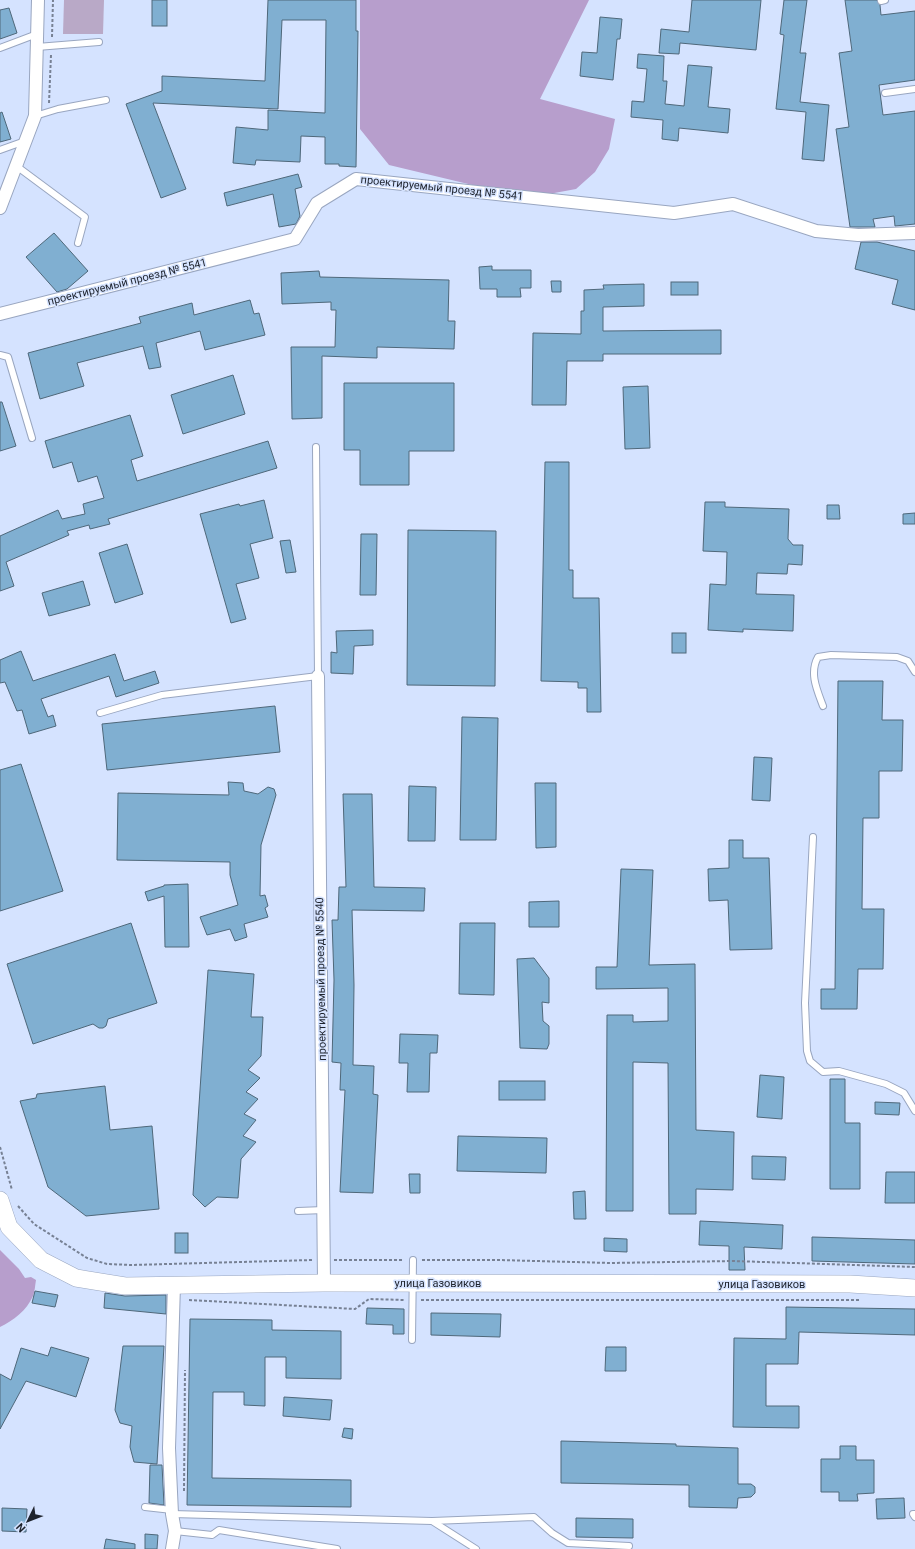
<svg xmlns="http://www.w3.org/2000/svg" width="915" height="1549" font-family="Roboto,sans-serif">
  <rect width="100%" height="100%" fill="#d5e3ff"/>
  <polygon fill="#b9a9c7" points="64,0 104,0 103,34 63,34"/>
  <g fill="#b79ecc">
    <polygon points="360,0 589,0 540,99 615,119 609,149 595,172 576,189 527,198 389,165 360,129"/>
    <path d="M0,1250L19,1269L25,1278L31,1277L36,1280C35,1285 35,1291 33,1296C27,1310 13,1321 0,1327Z"/>
  </g>
  <g fill="#80afd1" stroke="#4f687a">
    <rect x="152" y="0" width="15" height="26"/>
    <polygon points="268,0 356,0 356,31 358,31 356,167 339,166 339,164 325,164 325,137 301,136 300,162 256,160 255,165 233,163 236,127 268,130 268,110 325,113 326,20 282,20 278,109 153,103 186,189 161,198 126,104 162,91 162,76 265,81"/>
    <polygon points="692,0 761,0 756,50 680,43 679,54 659,53 661,29 689,32"/>
    <polygon points="784,0 807,0 800,53 806,53 800,102 829,105 824,161 802,159 806,112 776,109 784,35 780,34"/>
    <polygon points="845,0 877,0 880,5 881,15 915,11 915,80 879,85 883,115 915,111 915,224 895,226 894,216 873,219 875,227 850,227 836,129 849,127 839,53 852,51"/>
    <polygon points="9,8 17,33 0,39 0,10"/>
    <polygon points="600,17 622,19 620,39 617,39 613,80 580,76 582,52 597,53"/>
    <polygon points="638,54 664,56 663,81 667,81 665,104 684,106 688,65 712,67 708,107 730,109 728,133 679,128 678,141 662,139 663,120 631,117 632,101 644,102 647,69 637,68"/>
    <polygon points="2,112 11,139 0,142 0,113"/>
    <polygon points="298,174 302,187 295,189 300,216 296,224 279,227 273,194 227,206 224,193"/>
    <polygon points="54,233 88,271 67,289 57,292 26,257"/>
    <polygon points="861,242 877,242 915,251 915,310 892,304 898,280 855,269"/>
    <polygon points="492,266 492,270 531,270 531,288 520,288 521,297 497,297 497,289 480,289 479,267"/>
    <polygon points="319,271 320,277 449,280 448,321 455,321 454,349 377,347 377,358 322,356 322,418 292,419 291,347 335,347 336,310 331,310 331,302 282,304 281,273"/>
    <polygon points="551,281 561,281 561,292 552,292"/>
    <rect x="671" y="282" width="27" height="13"/>
    <polygon points="644,284 644,306 603,307 603,331 721,330 721,354 603,354 603,361 567,361 566,405 532,405 533,333 581,334 581,311 584,311 584,290 604,289 603,285"/>
    <polygon points="250,300 254,314 259,313 265,335 205,350 200,331 156,343 161,367 149,369 143,346 77,363 84,386 40,399 28,353 141,323 139,317 192,303 194,315"/>
    <polygon points="233,375 245,414 183,434 171,395"/>
    <polygon points="344,383 454,383 454,451 409,451 409,485 360,485 360,450 344,450"/>
    <polygon points="648,386 650,448 625,449 623,387"/>
    <polygon points="0,402 2,402 16,446 0,451"/>
    <polygon points="130,415 143,456 131,460 137,481 268,441 277,468 108,519 110,524 90,529 89,525 67,531 69,535 6,562 14,586 0,591 0,536 58,510 62,519 85,514 83,504 104,498 97,476 78,482 72,462 53,468 45,441"/>
    <polygon points="545,462 569,462 569,570 573,570 573,598 599,598 601,712 587,712 587,688 578,688 578,682 541,681"/>
    <polygon points="264,500 273,538 250,544 259,578 236,584 246,619 231,623 200,514 239,504 240,506"/>
    <polygon points="705,502 725,502 725,507 789,509 788,539 793,545 803,545 802,565 788,564 787,574 757,573 756,594 794,595 793,631 743,629 743,632 708,630 710,584 726,585 727,552 703,551"/>
    <polygon points="827,505 839,505 840,519 827,519"/>
    <polygon points="915,513 915,524 903,524 903,514"/>
    <polygon points="408,530 496,531 495,686 407,685"/>
    <polygon points="361,534 377,534 376,595 360,595"/>
    <polygon points="290,540 296,572 286,573 280,541"/>
    <polygon points="127,544 143,594 115,603 99,553"/>
    <polygon points="83,581 90,605 49,616 42,593"/>
    <polygon points="373,630 373,645 354,646 353,674 331,673 331,652 337,653 336,631"/>
    <rect x="672" y="633" width="14" height="20"/>
    <polygon points="21,651 33,681 115,654 124,681 155,671 159,683 116,697 109,676 41,699 48,717 53,715 56,726 29,734 22,710 17,711 5,682 0,683 0,660"/>
    <polygon points="838,681 883,681 882,720 903,720 902,771 879,771 879,818 863,818 862,909 884,909 883,969 858,969 857,1009 821,1009 821,989 835,989"/>
    <polygon points="275,706 280,752 107,770 102,724"/>
    <polygon points="462,717 498,718 496,840 460,840"/>
    <polygon points="754,757 772,758 770,801 752,800"/>
    <polygon points="21,764 63,891 0,911 0,770"/>
    <polygon points="228,782 243,783 244,791 258,794 268,787 274,789 276,795 261,845 260,896 265,895 268,906 265,908 268,917 244,924 247,937 235,941 230,929 207,935 200,917 238,905 230,875 230,862 117,860 118,793 229,795"/>
    <polygon points="535,783 556,783 556,847 536,848"/>
    <polygon points="409,786 436,787 435,841 408,841"/>
    <polygon points="343,794 372,794 374,887 425,888 424,911 352,910 354,985 353,1065 374,1066 373,1094 378,1095 373,1193 340,1192 345,1090 340,1090 341,1063 332,1062 334,980 332,920 338,920 339,887 346,887"/>
    <polygon points="729,840 743,840 743,858 769,858 772,949 730,950 728,900 709,901 708,869 729,868"/>
    <polygon points="621,869 653,870 649,965 695,964 696,1130 734,1132 733,1190 696,1189 696,1214 669,1214 668,1063 633,1062 633,1211 606,1211 607,1015 633,1015 633,1022 668,1021 668,988 596,989 596,967 617,967"/>
    <polygon points="188,884 189,947 165,947 164,896 148,901 145,892 164,886 164,885"/>
    <polygon points="559,901 559,927 529,927 529,902"/>
    <polygon points="131,923 157,1003 108,1019 106,1026 103,1028 99,1028 93,1024 33,1044 7,964"/>
    <polygon points="460,923 495,923 494,995 459,994"/>
    <polygon points="534,958 549,978 549,1003 542,1002 543,1021 549,1026 549,1044 547,1049 520,1048 517,959"/>
    <polygon points="208,970 254,974 251,1017 263,1017 261,1056 248,1070 260,1078 246,1092 258,1099 244,1114 256,1120 243,1136 256,1142 241,1159 238,1198 217,1197 205,1207 193,1195"/>
    <polygon points="400,1034 438,1035 437,1053 430,1053 429,1092 407,1092 408,1063 399,1063"/>
    <polygon points="760,1075 784,1077 782,1119 757,1117"/>
    <polygon points="830,1079 845,1079 845,1123 860,1123 860,1189 830,1189"/>
    <rect x="499" y="1081" width="46" height="19"/>
    <polygon points="105,1086 110,1130 152,1126 159,1209 86,1216 48,1187 20,1101 36,1098 37,1094"/>
    <polygon points="875,1102 900,1103 899,1115 875,1114"/>
    <polygon points="458,1136 547,1138 546,1173 457,1171"/>
    <polygon points="752,1156 786,1157 785,1180 752,1179"/>
    <polygon points="886,1172 915,1172 915,1203 885,1203"/>
    <polygon points="409,1174 420,1174 420,1193 410,1193"/>
    <polygon points="585,1191 586,1219 574,1219 573,1192"/>
    <polygon points="700,1221 783,1225 782,1249 744,1247 745,1270 729,1270 729,1246 699,1245"/>
    <rect x="175" y="1233" width="13" height="20"/>
    <polygon points="812,1237 915,1240 915,1264 812,1261"/>
    <polygon points="604,1238 627,1239 627,1252 604,1251"/>
    <polygon points="35,1291 58,1295 55,1307 32,1303"/>
    <polygon points="105,1293 125,1296 166,1295 166,1314 104,1308"/>
    <polygon points="786,1307 915,1309 915,1335 799,1332 798,1364 766,1364 766,1406 799,1406 799,1428 733,1427 734,1338 786,1339"/>
    <polygon points="367,1308 404,1309 404,1334 393,1334 393,1325 366,1324"/>
    <polygon points="431,1313 501,1314 500,1337 431,1335"/>
    <polygon points="190,1319 272,1320 272,1330 341,1331 341,1379 286,1378 286,1357 265,1357 265,1406 244,1405 244,1392 213,1392 212,1478 351,1480 351,1507 187,1505"/>
    <polygon points="123,1346 164,1346 157,1464 134,1462 130,1447 132,1426 120,1423 115,1410"/>
    <polygon points="51,1347 89,1358 76,1397 26,1381 0,1429 0,1374 11,1380 21,1348 48,1356"/>
    <polygon points="606,1347 626,1347 626,1371 605,1371"/>
    <polygon points="284,1397 332,1400 330,1420 283,1416"/>
    <polygon points="344,1428 353,1429 352,1439 342,1437"/>
    <polygon points="561,1441 676,1444 676,1446 738,1448 738,1484 751,1484 755,1487 755,1493 751,1497 738,1498 737,1508 689,1507 689,1485 561,1483"/>
    <polygon points="840,1446 856,1446 856,1460 874,1460 874,1493 857,1494 858,1501 839,1501 839,1492 821,1492 821,1459 840,1459"/>
    <polygon points="150,1465 162,1465 164,1505 149,1503"/>
    <polygon points="904,1498 905,1518 877,1519 876,1499"/>
    <polygon points="2,1508 27,1509 26,1532 2,1531"/>
    <polygon points="576,1518 633,1519 633,1538 576,1537"/>
    <polygon points="145,1534 158,1535 157,1549 145,1549"/>
    <polygon points="106,1539 135,1544 135,1549 104,1549"/>
  </g>
  <g fill="none" stroke-linecap="round" stroke-linejoin="round">
    <g stroke="#99a6c0" stroke-width="8">
      <g id="lane">
        <polyline points="881,1 885,0"/>
        <polyline points="37,47 99,42"/>
        <polyline points="0,48 37,34"/>
        <polyline points="885,93 915,89"/>
        <polyline points="35,116 58,109 106,100"/>
        <polyline points="0,150 25,141"/>
        <polyline points="15,165 85,217 78,243"/>
        <polyline points="0,355 8,357 32,438"/>
        <path d="M823,706C817,690 809,673 818,657L831,655L897,657L908,661L915,672"/>
        <polyline points="100,713 162,695 318,676 316,447"/>
        <polyline points="813,837 805,1003 807,1051 810,1061 823,1072 839,1071 886,1084 904,1093 915,1111"/>
        <polyline points="298,1211 324,1210"/>
        <polyline points="412,1340 413,1260"/>
        <polyline points="145,1507 172,1510"/>
        <polyline points="172,1514 432,1521 476,1549"/>
        <polyline points="915,1514 913,1514 915,1517"/>
        <polyline points="432,1521 534,1517 552,1533 568,1543 629,1546"/>
        <polyline points="175,1531 212,1535 219,1530 337,1549"/>
      </g>
    </g>
    <g stroke="#99a6c0" stroke-width="14">
      <g id="street">
        <polyline points="0,208 35,116 38,0"/>
        <polyline points="0,314 295,239 317,203 356,179 674,213 733,204 816,231 858,235 915,233"/>
        <polyline points="318,676 324,1283"/>
        <polyline points="172,1549 175,1531 172,1514 169,1448 174,1285"/>
      </g>
    </g>
    <g stroke="#99a6c0" stroke-width="18">
      <polyline id="secondary" points="0,1200 9,1227 41,1260 76,1278 125,1286 324,1283 850,1284 915,1288"/>
    </g>
    <g stroke="#778194" stroke-width="2" stroke-dasharray="3 2" stroke-linecap="butt">
      <polyline points="52,37 53,0"/>
      <polyline points="49,103 51,55"/>
      <polyline points="0,1147 12,1190"/>
      <polyline points="18,1206 34,1224 87,1258 107,1264 132,1265 312,1260"/>
      <polyline points="334,1260 404,1260"/>
      <polyline points="422,1260 498,1260 611,1263 733,1261 915,1267"/>
      <polyline points="189,1300 355,1309 369,1299 405,1300"/>
      <polyline points="421,1300 859,1300"/>
      <polyline points="184,1491 185,1370"/>
    </g>
    <use href="#lane" stroke="#fff" stroke-width="6"/>
    <use href="#street" stroke="#fff" stroke-width="12"/>
    <use href="#secondary" stroke="#fff" stroke-width="17"/>
  </g>
  <g text-anchor="middle" dominant-baseline="central" stroke-width="3" stroke-linejoin="round" paint-order="stroke">
    <g font-size="11" fill="#1e232d" stroke="#d5e3ff">
      <text transform="translate(442 188) rotate(6)">проектируемый проезд № 5541</text>
      <text transform="translate(127 282) rotate(-14)">проектируемый проезд № 5541</text>
      <text transform="translate(321 979) rotate(-91)">проектируемый проезд № 5540</text>
      <text x="438" y="1283">улица Газовиков</text>
      <text x="762" y="1284">улица Газовиков</text>
    </g>
  </g>
  <g transform="translate(28 1521) rotate(227)" stroke="#d5e3ff" stroke-width="3" paint-order="stroke">
  <path d="M0-3L7 15L0 10L-7 15Z" fill="#1e232d"/>
  <text y="-6" font-size="11" font-weight="bold" text-anchor="middle" fill="#1e232d">N</text>
  </g>
</svg>
